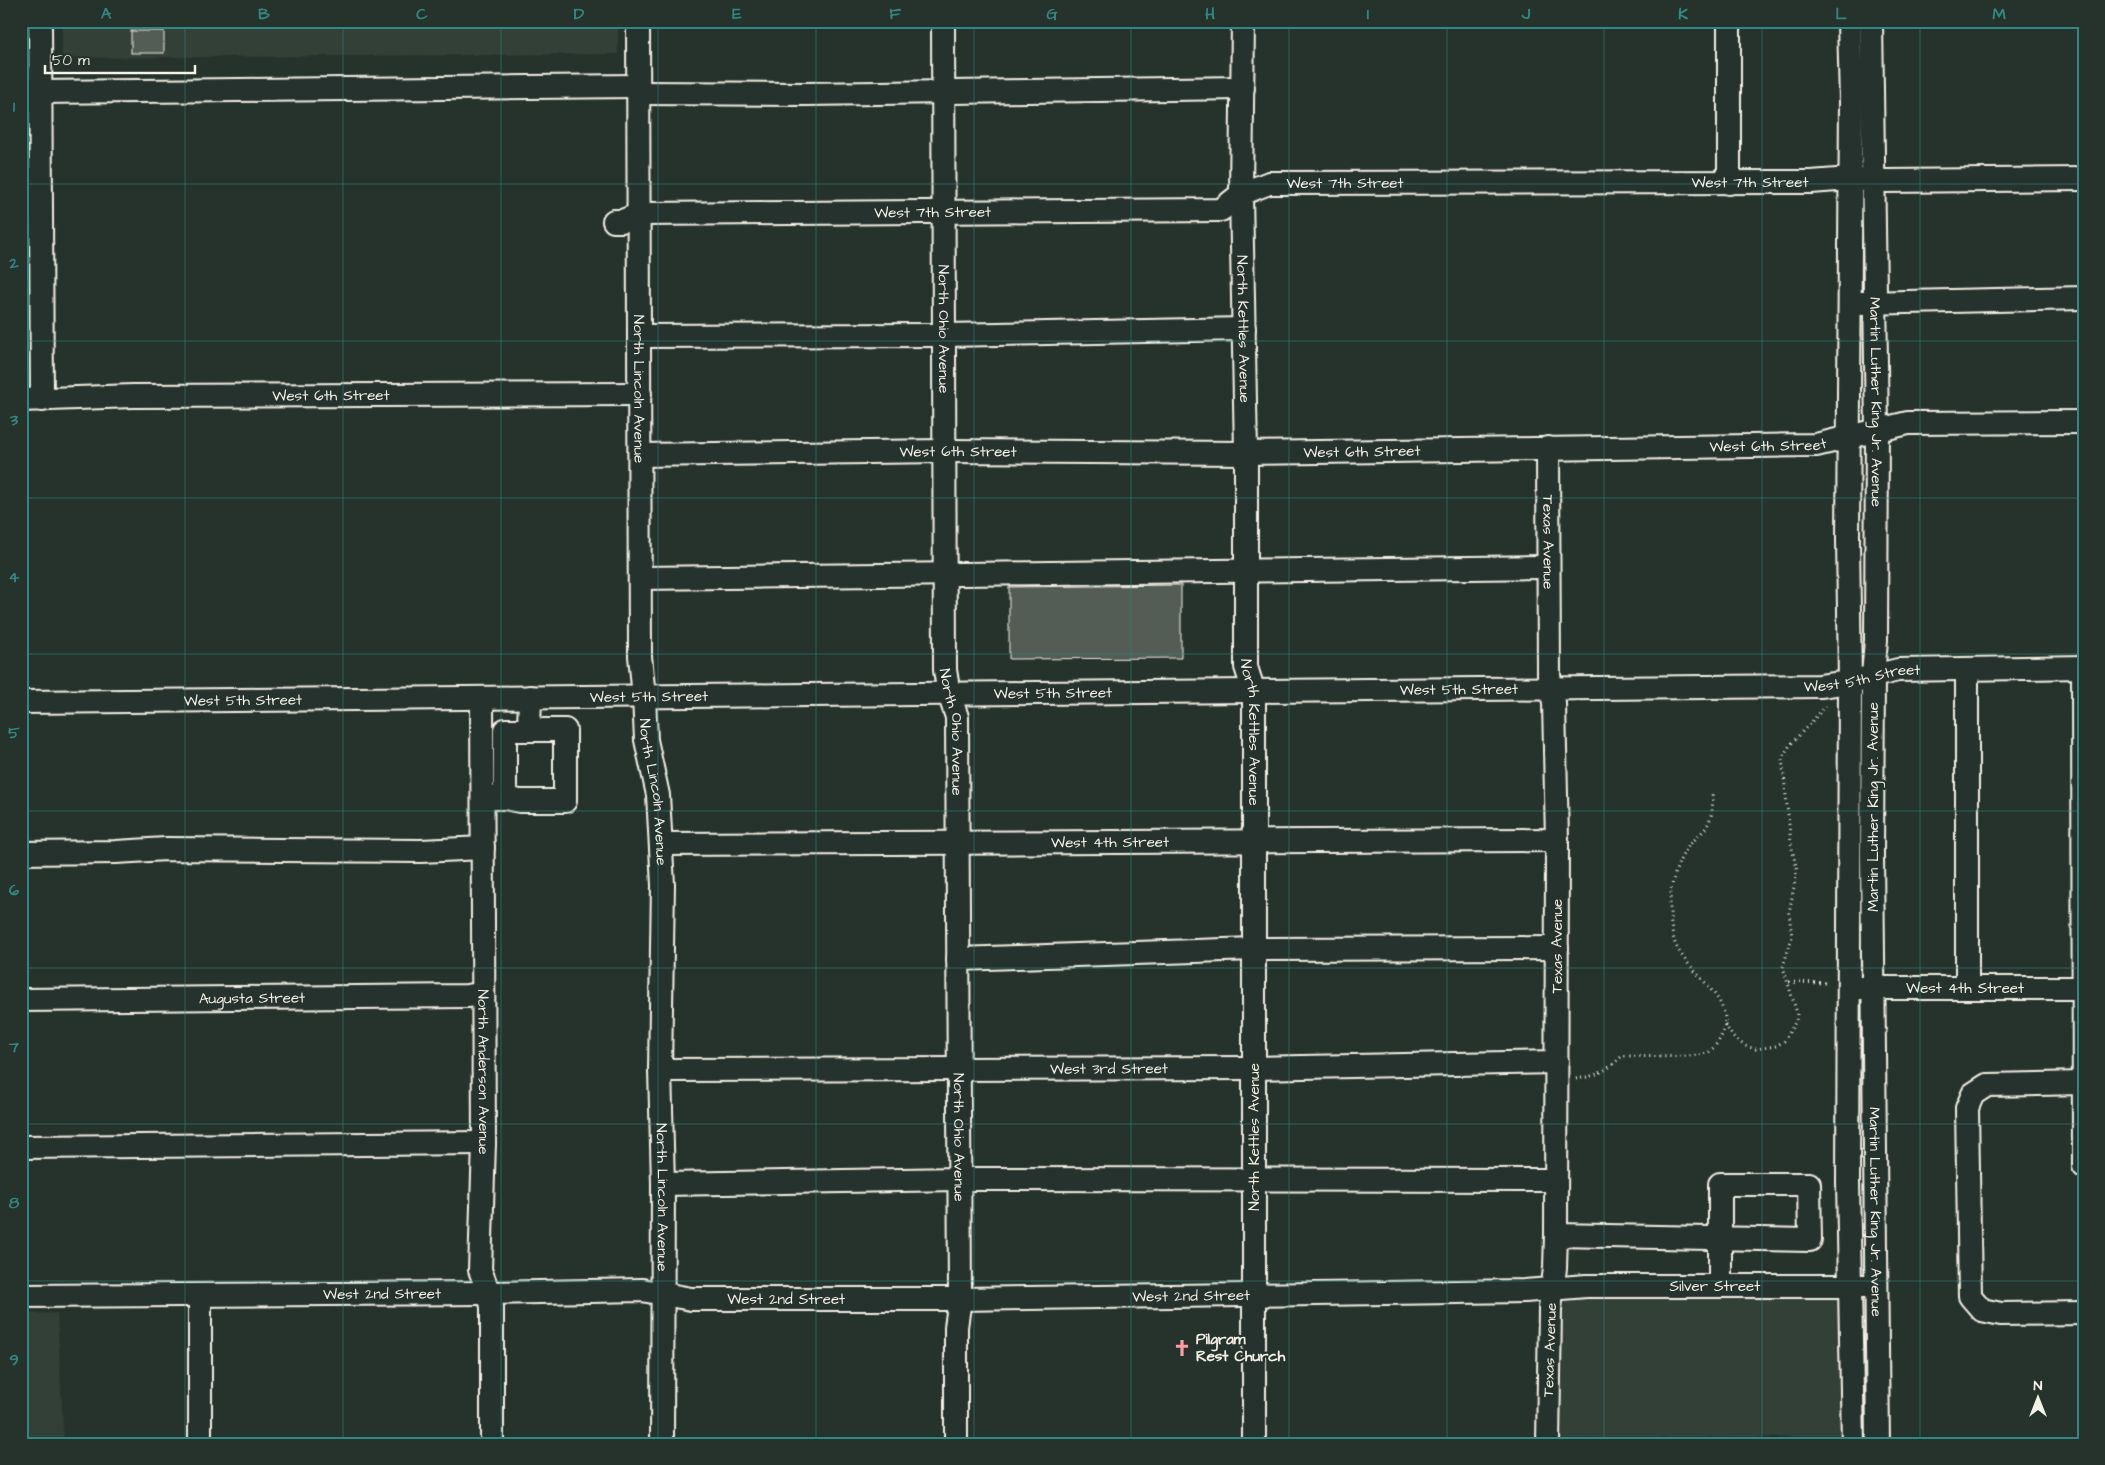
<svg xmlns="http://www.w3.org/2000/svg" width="2105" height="1465" font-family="'Architects Daughter',sans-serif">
  <rect width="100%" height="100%" fill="#26332d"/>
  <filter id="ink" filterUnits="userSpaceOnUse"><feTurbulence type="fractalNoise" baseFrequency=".02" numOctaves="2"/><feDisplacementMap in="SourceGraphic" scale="10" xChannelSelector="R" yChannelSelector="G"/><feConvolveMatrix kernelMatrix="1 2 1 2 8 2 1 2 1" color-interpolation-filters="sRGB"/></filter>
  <g filter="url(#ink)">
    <g fill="#333f39">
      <polygon points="62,21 618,21 618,54 62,58"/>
      <polygon points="1839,1297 1843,1437 1558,1440 1562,1300 1581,1298"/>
      <polygon points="57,1313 64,1444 21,1444 21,1314"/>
    </g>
    <g fill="#525c55" stroke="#f4f1e8">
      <rect x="131" y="31" width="33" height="22"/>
      <polygon points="1181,585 1181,658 1009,659 1009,587"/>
    </g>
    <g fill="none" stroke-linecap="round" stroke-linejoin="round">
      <g stroke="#f4f1e8" stroke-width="26">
        <g id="minor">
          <polyline points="40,21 42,400"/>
          <path id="s1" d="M638,21L640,656L644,697L646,740L658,795L663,885L660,1070L663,1184L662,1444"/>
          <path id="s2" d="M943,21L945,670L949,694L957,717L960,1299L956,1327V1444"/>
          <path id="s3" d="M1243,21L1241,194L1246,453V667L1254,692V1444"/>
          <polyline points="1849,21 1851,102 1848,540 1850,682 1848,1182 1853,1444"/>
          <path id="s4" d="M1871,21L1877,430L1876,640L1873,676L1872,855L1878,1444"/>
          <polyline points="39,92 638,86"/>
          <polyline points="638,93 805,94 1243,88"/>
          <polyline points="1729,183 1729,21"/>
          <path id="s5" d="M614,221H622L640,214L1221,210L1241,194L1269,183L1811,182L1850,179L1887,181L2084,179"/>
          <polyline points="1862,303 2084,298"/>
          <polyline points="640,336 945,335 1244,329"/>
          <path id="s6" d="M21,400L133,396L640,394"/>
          <path id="s7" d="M1548,448L1549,675L1554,703L1557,840L1556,1235L1555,1268L1550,1309L1548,1444"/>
          <path id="s8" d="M640,455L944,451L1246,453L1816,445L1908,423L2084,422"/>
          <polyline points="640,578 1547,567"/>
          <polyline points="2083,667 2084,1166"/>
          <polyline points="1967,669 1967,988"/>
          <path id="s9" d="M482,698L484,1143L480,1270L489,1293L492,1307V1444"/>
          <path id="s10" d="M21,702L1820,686L1850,682L1898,670L2084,667"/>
          <polyline points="491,798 505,798 505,730 529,730 530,697"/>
          <polyline points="505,798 520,801 565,801 565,730 529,730"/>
          <path id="s11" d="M661,844L1557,840"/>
          <polyline points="21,853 116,852 166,849 421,851 483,848"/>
          <polyline points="958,959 1254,949 1557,948"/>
          <path id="s12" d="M1859,988H2084"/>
          <path id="s13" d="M21,1000L467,996L483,994"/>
          <path id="s14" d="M660,1070L1254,1068L1557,1062"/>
          <polyline points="2083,1083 1987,1085 1973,1094 1967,1108 1970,1296 1982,1310 2001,1314 2084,1313"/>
          <polyline points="21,1147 484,1143"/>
          <polyline points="663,1184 959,1179 1556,1180"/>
          <polyline points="1556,1235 1810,1240 1809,1184 1720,1184 1720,1286"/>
          <polyline points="200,1295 200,1444"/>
          <path id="s15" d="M21,1296L489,1293L642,1290L691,1299H960L1525,1291L1586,1286H1876"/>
        </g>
      </g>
      <g stroke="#f4f1e8" stroke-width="3" stroke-dasharray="1 4" stroke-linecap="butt">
        <polyline points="1789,982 1829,983"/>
        <polyline points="1725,1025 1734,1038 1745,1046 1756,1049 1776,1046 1784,1041 1796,1021 1797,1013 1783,967 1792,937 1789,913 1797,871 1791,843 1782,758 1790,745 1826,706"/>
        <path d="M1576,1079C1597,1076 1607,1071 1622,1056C1640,1056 1695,1059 1709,1052C1713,1049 1719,1041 1721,1037C1740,1000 1687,974 1675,943C1670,929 1669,906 1671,891C1673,877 1679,859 1687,848C1693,840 1702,834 1707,826C1713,816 1713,803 1712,792"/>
      </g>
      <use href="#minor" stroke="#26332d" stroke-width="22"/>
    </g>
  </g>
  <path fill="none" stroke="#318880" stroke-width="1" stroke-opacity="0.55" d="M185,21V1444M343,21V1444M501,21V1444M658,21V1444M816,21V1444M974,21V1444M1131,21V1444M1289,21V1444M1447,21V1444M1604,21V1444M1762,21V1444M1920,21V1444M21,184H2084M21,341H2084M21,498H2084M21,654H2084M21,811H2084M21,968H2084M21,1124H2084M21,1281H2084"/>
  <defs>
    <g id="church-bare" transform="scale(1.35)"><path d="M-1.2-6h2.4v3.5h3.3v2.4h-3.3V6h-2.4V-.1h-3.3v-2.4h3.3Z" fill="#ff9aa2" stroke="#26332d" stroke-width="2.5" paint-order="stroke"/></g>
  </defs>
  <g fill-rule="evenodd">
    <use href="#church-bare" x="1182" y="1348"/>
  </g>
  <g text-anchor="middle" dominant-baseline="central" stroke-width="4.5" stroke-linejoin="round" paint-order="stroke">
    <g font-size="15" fill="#f4f1e8" stroke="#26332d">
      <text stroke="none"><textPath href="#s5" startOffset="1145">West 7th Street</textPath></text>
      <text stroke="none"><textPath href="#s5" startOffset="740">West 7th Street</textPath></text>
      <text stroke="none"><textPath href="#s5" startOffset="320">West 7th Street</textPath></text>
      <text stroke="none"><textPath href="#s2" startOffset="308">North Ohio Avenue</textPath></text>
      <text stroke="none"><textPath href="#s3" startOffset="308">North Kettles Avenue</textPath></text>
      <text stroke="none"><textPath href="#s1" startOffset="368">North Lincoln Avenue</textPath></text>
      <text stroke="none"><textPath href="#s6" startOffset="310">West 6th Street</textPath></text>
      <text stroke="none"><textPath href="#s4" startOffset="381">Martin Luther King Jr. Avenue</textPath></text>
      <text stroke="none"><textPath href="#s8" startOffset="1128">West 6th Street</textPath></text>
      <text stroke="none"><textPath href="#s8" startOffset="722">West 6th Street</textPath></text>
      <text stroke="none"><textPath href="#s8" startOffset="318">West 6th Street</textPath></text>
      <text stroke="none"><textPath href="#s7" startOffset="94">Texas Avenue</textPath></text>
      <text stroke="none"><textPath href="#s10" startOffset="1842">West 5th Street</textPath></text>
      <text stroke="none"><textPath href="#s10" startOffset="1438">West 5th Street</textPath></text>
      <text stroke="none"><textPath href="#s10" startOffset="1032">West 5th Street</textPath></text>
      <text stroke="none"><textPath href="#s10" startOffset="628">West 5th Street</textPath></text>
      <text stroke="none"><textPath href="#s10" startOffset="222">West 5th Street</textPath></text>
      <text stroke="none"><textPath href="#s3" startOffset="712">North Kettles Avenue</textPath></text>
      <text stroke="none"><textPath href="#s2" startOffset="712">North Ohio Avenue</textPath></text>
      <text stroke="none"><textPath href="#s1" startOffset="772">North Lincoln Avenue</textPath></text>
      <text transform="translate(1873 807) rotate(-90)">Martin Luther King Jr. Avenue</text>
      <text stroke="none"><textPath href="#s11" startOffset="449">West 4th Street</textPath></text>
      <text transform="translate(1557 946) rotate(-90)">Texas Avenue</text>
      <text stroke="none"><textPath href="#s12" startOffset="106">West 4th Street</textPath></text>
      <text stroke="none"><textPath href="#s13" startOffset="231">Augusta Street</textPath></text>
      <text stroke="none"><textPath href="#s14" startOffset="449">West 3rd Street</textPath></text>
      <text stroke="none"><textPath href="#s9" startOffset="374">North Anderson Avenue</textPath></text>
      <text stroke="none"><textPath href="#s2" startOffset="1118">North Ohio Avenue</textPath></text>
      <text transform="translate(1254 1137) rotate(-90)">North Kettles Avenue</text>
      <text stroke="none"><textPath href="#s1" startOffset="1178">North Lincoln Avenue</textPath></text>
      <text stroke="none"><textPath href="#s4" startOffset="1191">Martin Luther King Jr. Avenue</textPath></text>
      <text stroke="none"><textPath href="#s15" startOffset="1695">Silver Street</textPath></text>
      <text stroke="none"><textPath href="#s15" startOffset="361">West 2nd Street</textPath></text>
      <text stroke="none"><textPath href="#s15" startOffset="1171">West 2nd Street</textPath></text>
      <text stroke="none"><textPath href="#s15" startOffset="766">West 2nd Street</textPath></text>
      <text transform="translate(1550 1350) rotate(-88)">Texas Avenue</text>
    </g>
    <g font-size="15" font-weight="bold" fill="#f4f1e8" stroke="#26332d" text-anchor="start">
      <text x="1196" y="1339">Pilgram<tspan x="1196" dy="17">Rest Church</tspan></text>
    </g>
  </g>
  <rect width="2105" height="1465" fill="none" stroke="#26332d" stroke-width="55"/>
  <g transform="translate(2038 1398)" stroke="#26332d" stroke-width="4" paint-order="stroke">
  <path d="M0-4L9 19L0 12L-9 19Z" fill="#f4f1e8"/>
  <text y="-8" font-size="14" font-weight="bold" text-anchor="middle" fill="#f4f1e8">N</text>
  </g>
  <path d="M45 65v8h150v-8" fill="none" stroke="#f4f1e8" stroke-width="2.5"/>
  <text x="52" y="65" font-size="15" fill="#f4f1e8" stroke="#26332d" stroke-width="4" paint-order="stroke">50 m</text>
  <rect x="28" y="28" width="2050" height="1410" fill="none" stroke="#318880" stroke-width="2"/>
  <g font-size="16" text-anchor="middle" font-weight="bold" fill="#318880">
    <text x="106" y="19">A</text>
    <text x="264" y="19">B</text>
    <text x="422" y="19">C</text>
    <text x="579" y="19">D</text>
    <text x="737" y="19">E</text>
    <text x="895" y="19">F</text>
    <text x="1052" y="19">G</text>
    <text x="1210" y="19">H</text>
    <text x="1368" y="19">I</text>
    <text x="1526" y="19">J</text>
    <text x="1683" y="19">K</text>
    <text x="1841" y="19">L</text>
    <text x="1999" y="19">M</text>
    <text x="14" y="112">1</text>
    <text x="14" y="268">2</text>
    <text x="14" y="425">3</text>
    <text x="14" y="582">4</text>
    <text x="14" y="738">5</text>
    <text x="14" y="895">6</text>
    <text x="14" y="1052">7</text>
    <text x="14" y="1208">8</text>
    <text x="14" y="1365">9</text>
  </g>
</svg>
